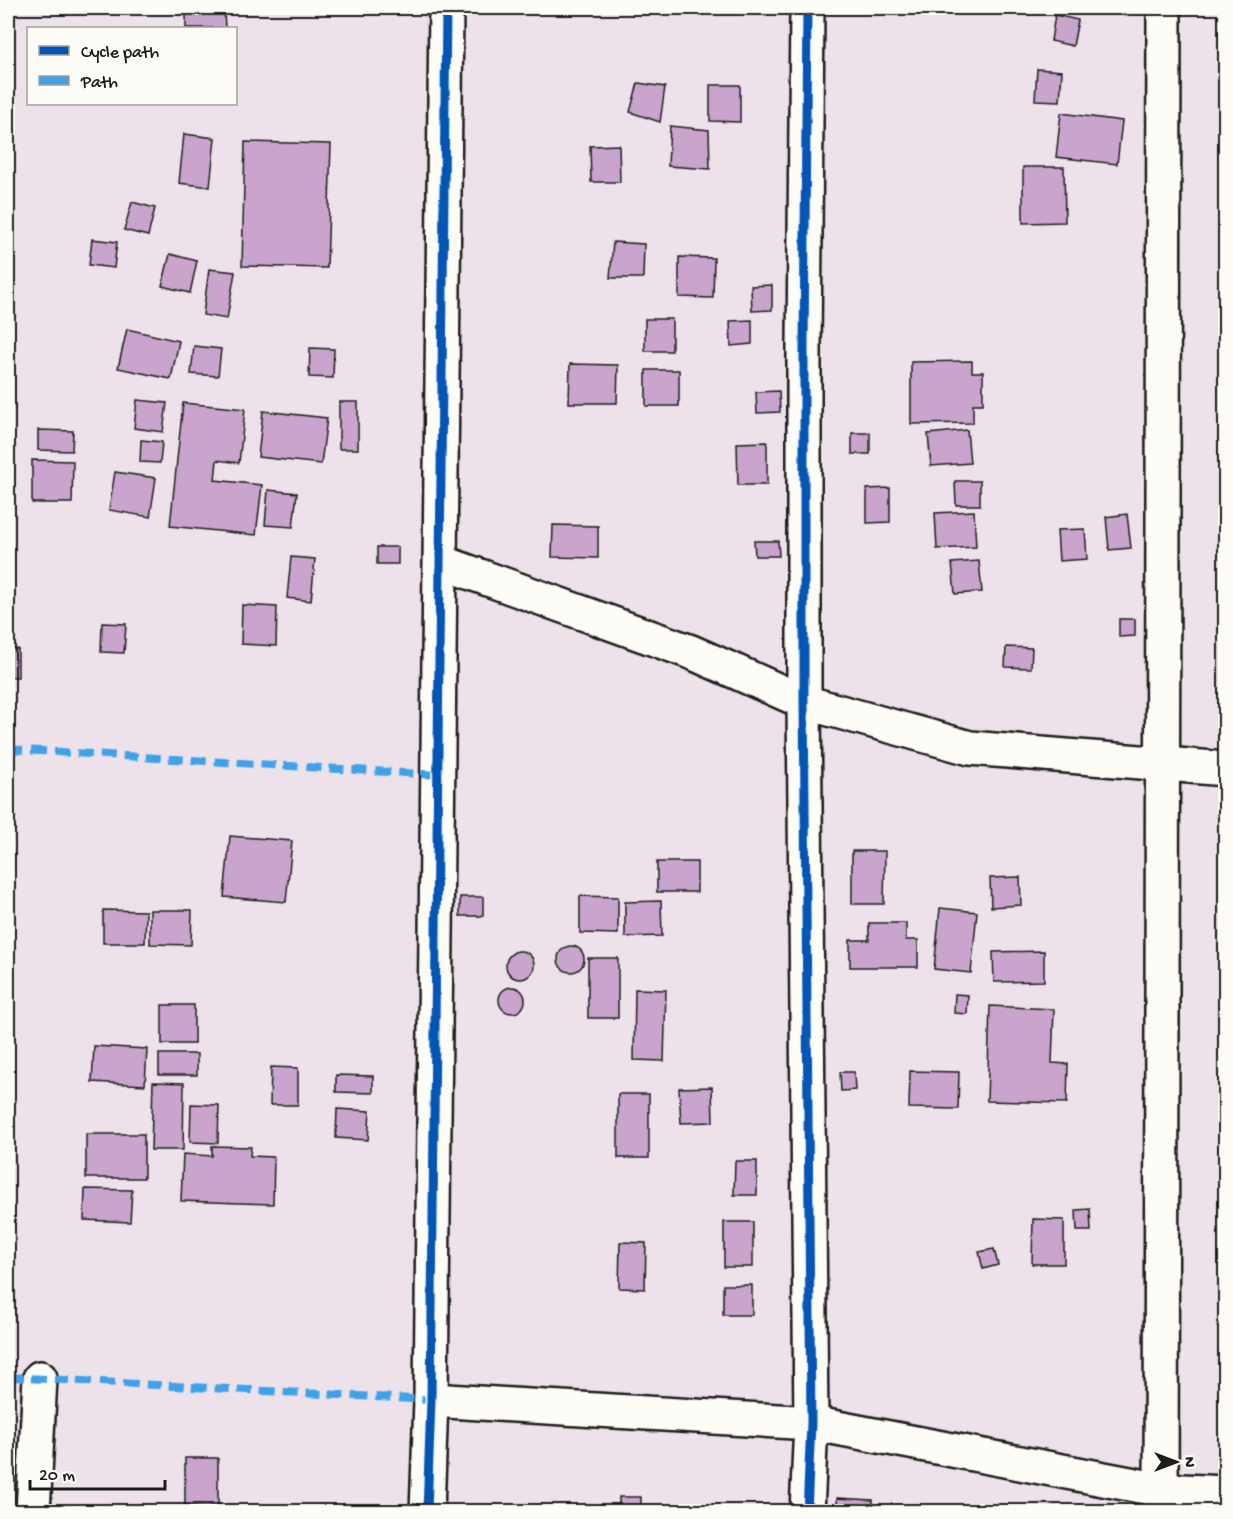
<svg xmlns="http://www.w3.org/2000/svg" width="1233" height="1519" font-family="'Gochi Hand',sans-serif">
  <rect width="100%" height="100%" fill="#ede2ea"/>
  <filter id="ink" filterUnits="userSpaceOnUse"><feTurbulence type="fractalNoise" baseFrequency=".0167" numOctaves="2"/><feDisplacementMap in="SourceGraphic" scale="12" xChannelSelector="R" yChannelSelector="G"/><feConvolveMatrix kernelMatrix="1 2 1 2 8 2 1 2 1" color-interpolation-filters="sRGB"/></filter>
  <g filter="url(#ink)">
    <g fill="#c9a4cc" stroke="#1c1c1c" stroke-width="1.5">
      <polygon points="224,10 225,28 186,28 186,11"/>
      <polygon points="1055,15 1078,20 1073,46 1051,41"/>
      <polygon points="1037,69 1062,71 1060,101 1035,100"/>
      <polygon points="638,83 665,87 660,122 630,112"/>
      <polygon points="710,85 740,85 740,122 710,121"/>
      <polygon points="1061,113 1122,121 1117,164 1056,157"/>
      <polygon points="670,126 709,130 710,169 668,166"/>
      <polygon points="184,134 215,138 210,187 179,183"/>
      <polygon points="245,142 331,144 327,268 242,266"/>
      <polygon points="619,145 620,182 591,182 590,146"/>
      <polygon points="1023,167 1064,167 1065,222 1023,223"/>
      <polygon points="132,202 155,208 148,236 124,230"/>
      <polygon points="92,239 117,242 114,268 89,265"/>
      <polygon points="613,242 644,244 643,278 610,278"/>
      <polygon points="170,254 197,261 190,293 162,286"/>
      <polygon points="679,257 714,258 713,298 679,297"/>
      <polygon points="209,269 235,272 227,319 203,315"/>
      <polygon points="772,285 772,310 752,311 751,286"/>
      <rect x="645" y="319" width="27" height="32"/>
      <polygon points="752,320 752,344 731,346 730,321"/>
      <polygon points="127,329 179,341 171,379 118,368"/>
      <polygon points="194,346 221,349 218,376 191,374"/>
      <polygon points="310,348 334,349 333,378 309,377"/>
      <polygon points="972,361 972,372 983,372 983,404 973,404 973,423 911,424 911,362"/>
      <polygon points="570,364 618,365 617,403 569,403"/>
      <rect x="646" y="370" width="33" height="36"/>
      <polygon points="779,391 780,412 757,413 756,392"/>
      <polygon points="137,400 167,403 163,432 134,428"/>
      <rect x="339" y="402" width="19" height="47"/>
      <polygon points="183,403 245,409 239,463 217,460 215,480 262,485 256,535 170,526"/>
      <polygon points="263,411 327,418 321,464 258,457"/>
      <polygon points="38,430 73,431 72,451 38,450"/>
      <polygon points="967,430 970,463 931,466 928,434"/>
      <rect x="852" y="433" width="18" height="21"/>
      <polygon points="141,440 162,442 160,463 140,462"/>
      <polygon points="767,442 767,485 738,485 737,443"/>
      <polygon points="32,460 73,461 72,503 32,503"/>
      <polygon points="115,472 156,478 150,517 109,510"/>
      <polygon points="955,481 980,481 980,505 956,505"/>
      <polygon points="890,488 890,522 867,523 867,489"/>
      <polygon points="268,490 297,493 293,527 265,525"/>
      <polygon points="974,511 976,547 937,549 935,513"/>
      <polygon points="1127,514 1131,548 1109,550 1106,517"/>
      <polygon points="553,525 598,526 598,558 552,557"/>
      <polygon points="1085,529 1087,559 1059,561 1057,530"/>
      <polygon points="754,541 778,541 779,556 755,556"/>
      <rect x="377" y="547" width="21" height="17"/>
      <polygon points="291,557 315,559 311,601 287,598"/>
      <polygon points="979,561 982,592 955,594 952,563"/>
      <polygon points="242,605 277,607 276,646 241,644"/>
      <polygon points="1119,619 1135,619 1135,636 1119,637"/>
      <polygon points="102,623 126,624 124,653 101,652"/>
      <polygon points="1006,647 1032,648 1031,668 1005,667"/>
      <rect x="8" y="649" width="10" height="28"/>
      <polygon points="230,836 292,841 286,902 224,897"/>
      <polygon points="852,851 885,851 884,904 852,904"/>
      <rect x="657" y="862" width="40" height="30"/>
      <polygon points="1020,877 1021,905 991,907 990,878"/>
      <polygon points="580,896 618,897 618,934 580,933"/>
      <rect x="460" y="897" width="23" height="19"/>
      <polygon points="661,901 662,936 625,937 625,902"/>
      <polygon points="940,908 977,912 971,973 934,969"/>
      <polygon points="103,910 146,911 145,943 103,943"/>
      <polygon points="150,910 192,910 191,945 150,944"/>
      <polygon points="869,923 906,923 906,940 918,940 918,967 850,967 850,940 869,940"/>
      <circle cx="571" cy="959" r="13"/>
      <polygon points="1044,951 1044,981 994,982 993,952"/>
      <circle cx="520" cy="965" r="14"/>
      <rect x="588" y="958" width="30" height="60"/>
      <circle cx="512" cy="1000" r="13"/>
      <polygon points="635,989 666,990 664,1061 634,1060"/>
      <polygon points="955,994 968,995 967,1014 954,1013"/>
      <rect x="162" y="1005" width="32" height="39"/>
      <polygon points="990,1006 1054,1009 1052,1063 1068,1064 1067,1103 987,1101"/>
      <polygon points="94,1046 147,1049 145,1085 92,1082"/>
      <rect x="159" y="1054" width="38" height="21"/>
      <polygon points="271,1067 298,1068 298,1105 270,1105"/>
      <polygon points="910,1071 959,1072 958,1109 909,1108"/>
      <polygon points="840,1072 854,1072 855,1090 841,1091"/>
      <polygon points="336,1075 373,1076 373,1093 336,1092"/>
      <polygon points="153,1082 184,1083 183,1150 151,1150"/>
      <polygon points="712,1087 713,1122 681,1123 679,1088"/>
      <rect x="618" y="1094" width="31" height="64"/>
      <polygon points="191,1104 219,1105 218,1143 190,1142"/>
      <polygon points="337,1109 370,1111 368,1140 336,1138"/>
      <rect x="86" y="1134" width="58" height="44"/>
      <polygon points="212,1146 251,1147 250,1156 274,1157 273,1204 181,1201 183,1154 212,1156"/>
      <polygon points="735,1161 757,1161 757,1195 734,1195"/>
      <polygon points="85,1189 132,1190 130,1222 84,1220"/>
      <polygon points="1090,1209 1091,1231 1077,1231 1076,1210"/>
      <polygon points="1033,1219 1064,1220 1064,1264 1032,1264"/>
      <rect x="724" y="1222" width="29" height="45"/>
      <polygon points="620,1242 646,1243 645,1289 619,1288"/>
      <polygon points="994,1249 998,1265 983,1269 979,1252"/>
      <rect x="723" y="1285" width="29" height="30"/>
      <rect x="185" y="1458" width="33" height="48"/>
      <rect x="619" y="1497" width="22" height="15"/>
      <polygon points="837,1498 873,1500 873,1512 837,1512"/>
    </g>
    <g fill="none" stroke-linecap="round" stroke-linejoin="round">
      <g stroke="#1c1c1c" stroke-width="38">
        <g id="street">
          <polyline points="807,8 804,347 804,702 811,1423 807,1512"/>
          <polyline points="441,562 691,652 804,702 970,748 1226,769"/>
          <polyline points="431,1400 811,1423 1161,1490 1226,1493"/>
          <polyline points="33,1512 40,1378"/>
          <polyline points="427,1512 431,1400 446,8"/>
          <polyline points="1161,1512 1164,8"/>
        </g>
      </g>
      <use href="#street" stroke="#fdfcf7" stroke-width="33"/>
      <g stroke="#3da2ea" stroke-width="8" stroke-dasharray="15 8" stroke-linecap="butt">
        <polyline points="8,749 439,775"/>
        <polyline points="8,1377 431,1400"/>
      </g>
      <g stroke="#fdfcf7" stroke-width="13">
        <g id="cycleway">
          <polyline points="807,8 804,347 804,702 811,1423 807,1512"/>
          <polyline points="427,1512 431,1400 446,8"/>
        </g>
      </g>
      <use href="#cycleway" stroke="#0057b8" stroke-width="9"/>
    </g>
  </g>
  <rect width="1233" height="1519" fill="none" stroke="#fdfcf7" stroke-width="30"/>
  <rect x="15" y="15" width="1203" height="1489" fill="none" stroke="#1c1c1c" stroke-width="2" filter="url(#ink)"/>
  <rect x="27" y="27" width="210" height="78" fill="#fdfcf7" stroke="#a3a29f" stroke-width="1.5"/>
  <rect x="39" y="46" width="30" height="9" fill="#0057b8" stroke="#a3a29f" stroke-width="1.5"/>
  <text x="81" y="57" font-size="18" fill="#1c1c1c">Cycle path</text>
  <rect x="39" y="76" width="30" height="9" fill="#3da2ea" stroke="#a3a29f" stroke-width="1.5"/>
  <text x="81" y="87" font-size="18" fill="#1c1c1c">Path</text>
  <g transform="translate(1176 1462) rotate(90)" stroke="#fdfcf7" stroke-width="4.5" paint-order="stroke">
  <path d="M0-4.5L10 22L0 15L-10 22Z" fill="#1c1c1c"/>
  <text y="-9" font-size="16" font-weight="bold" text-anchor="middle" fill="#1c1c1c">N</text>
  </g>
  <path d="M30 1480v9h135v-9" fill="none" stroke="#1c1c1c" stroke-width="3"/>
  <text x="39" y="1480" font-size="18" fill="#1c1c1c" stroke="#fdfcf7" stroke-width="4.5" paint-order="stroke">20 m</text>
</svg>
